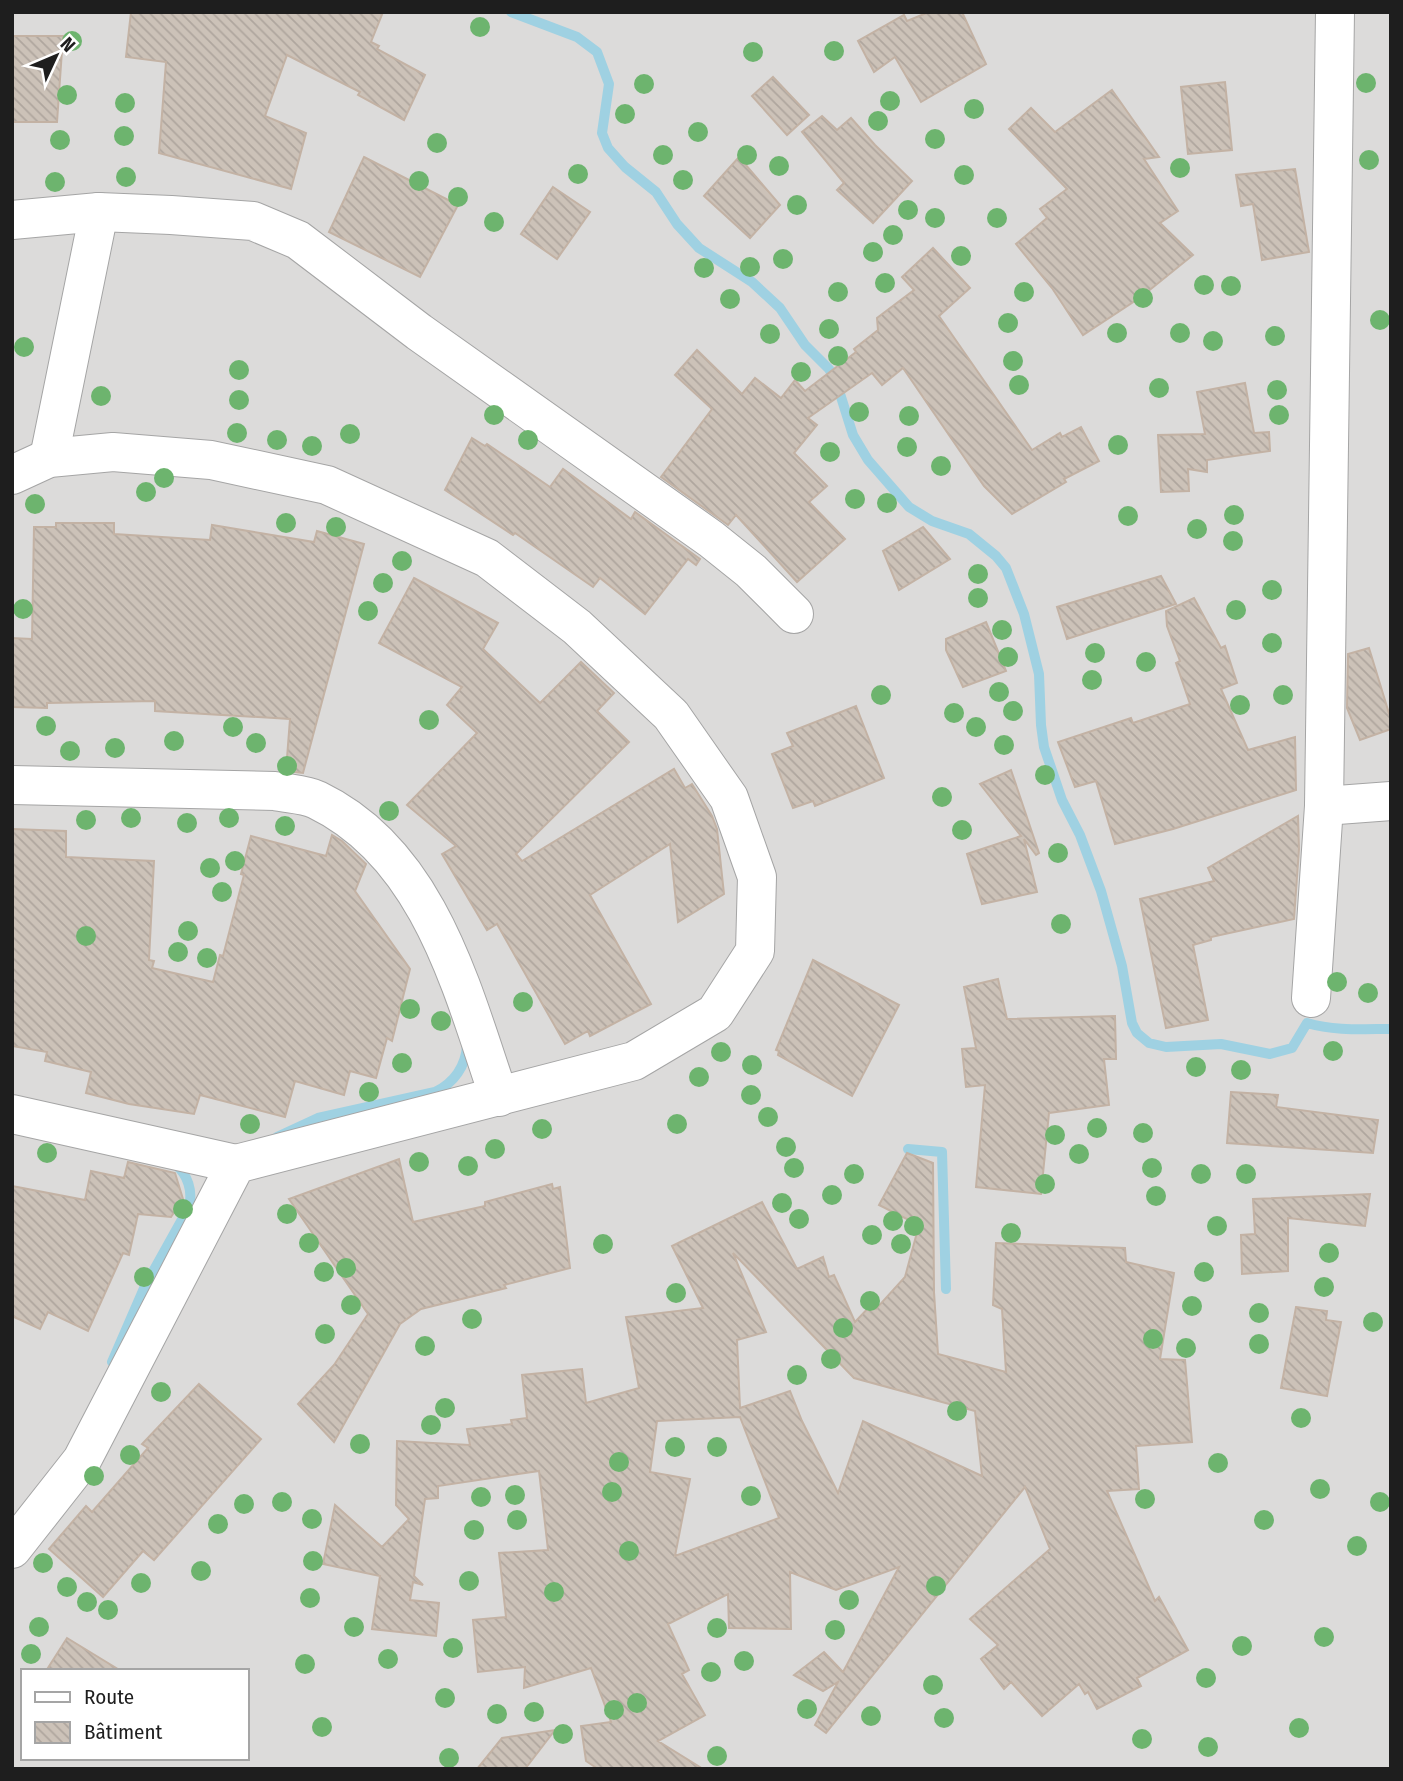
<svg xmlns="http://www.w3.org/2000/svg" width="1403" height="1781" font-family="'Fira Sans Condensed',sans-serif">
  <defs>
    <pattern id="building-back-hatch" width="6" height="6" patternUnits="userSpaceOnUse" patternTransform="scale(1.75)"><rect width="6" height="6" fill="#ccc2b8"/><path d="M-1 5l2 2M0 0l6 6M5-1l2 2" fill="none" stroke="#afa69e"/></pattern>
  </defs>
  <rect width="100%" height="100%" fill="#f0ece3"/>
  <path fill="#dcdbda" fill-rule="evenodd" d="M12,12H1391V1769H12ZM23,1671H247V1758H23Z"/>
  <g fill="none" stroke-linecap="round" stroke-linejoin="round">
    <g stroke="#9fd1e2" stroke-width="10">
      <path d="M511,12L577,37L597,52L609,84L602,133L608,148L625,167L656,192L677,224L699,248L752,282L780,308L805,345L829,369L836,381L853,435L868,460L909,507L932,521L969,534L996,556L1006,568L1024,614L1039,674L1041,725L1044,747L1062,800L1080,835L1101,891L1122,966L1132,1023L1137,1033L1149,1043L1166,1047L1221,1044L1270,1054L1292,1048L1307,1023C1334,1031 1363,1029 1391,1029"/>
      <path d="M277,1137L318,1118L435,1092C454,1083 466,1066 467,1045"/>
      <polyline points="908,1149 942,1152 946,1289"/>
      <path d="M112,1362L145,1286L189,1207C193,1191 188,1175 175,1164"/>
    </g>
  </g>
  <g fill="url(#building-back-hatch)" stroke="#c3b2a4" stroke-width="2" fill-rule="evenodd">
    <polygon points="131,12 383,12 371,42 379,46 377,49 425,75 404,120 358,95 360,92 287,55 265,116 306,133 291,189 159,153 166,62 126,57"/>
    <polygon points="929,12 962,12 986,64 921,102 895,57 874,72 858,41 904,15 907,21"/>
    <polygon points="12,36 63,36 57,122 12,122"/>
    <polygon points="773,77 809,115 787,135 752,96"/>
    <polygon points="1225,82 1232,150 1188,154 1181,87"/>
    <polygon points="1112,90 1159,157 1144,159 1178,211 1160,223 1193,255 1141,297 1083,335 1052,288 1016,244 1047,218 1040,209 1067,189 1009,129 1031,108 1055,132"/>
    <polygon points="822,116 837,130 851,118 875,145 912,181 873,223 837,190 844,183 802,132"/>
    <polygon points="364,157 458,205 420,277 329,232"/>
    <polygon points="739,157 780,205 750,238 704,196"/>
    <polygon points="1295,169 1309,252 1262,260 1253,204 1241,206 1236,175"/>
    <polygon points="553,187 590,212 557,259 521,234"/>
    <polygon points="933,248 970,288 939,316 1032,450 1060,433 1062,437 1081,427 1099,461 1064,479 1066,482 1012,514 984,486 903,368 882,385 872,373 808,418 817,425 794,453 827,486 809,502 845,539 797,582 736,515 728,525 661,477 712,409 675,375 697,350 742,394 755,378 781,398 795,380 805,391 856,352 854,349 878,330 877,318 914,290 902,277"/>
    <polygon points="1245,383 1254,433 1269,432 1270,451 1207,460 1207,472 1188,469 1189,491 1161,492 1158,435 1205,434 1197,392"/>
    <polygon points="472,438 485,446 487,444 550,487 563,469 631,519 635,512 700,559 696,565 688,559 645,614 600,578 593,587 515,533 513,535 445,490"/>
    <polygon points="56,523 114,523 114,534 210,540 212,525 314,542 317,531 364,544 303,773 286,771 290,719 155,711 155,701 47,703 47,708 12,707 12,638 32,639 34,527 56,527"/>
    <polygon points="923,527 950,559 899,590 883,551"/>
    <polygon points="1161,576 1176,604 1067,639 1057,607"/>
    <polygon points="414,578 498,623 483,649 540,703 581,662 614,693 597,711 629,742 516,854 522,861 674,769 685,788 692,784 712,816 717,829 724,894 678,922 670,844 590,895 651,1004 590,1036 588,1031 565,1044 497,924 487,930 442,854 456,846 407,805 477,733 447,705 462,687 379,643"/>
    <polygon points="1194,598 1221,648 1225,646 1237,683 1221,689 1248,750 1295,737 1296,790 1173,829 1115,844 1096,781 1075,787 1058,742 1131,718 1133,723 1190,704 1176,663 1180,661 1167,626 1166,611"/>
    <polygon points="986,622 1006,671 963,687 946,650 946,639"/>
    <polygon points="1369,648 1391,720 1391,729 1360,740 1347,708 1348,654"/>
    <polygon points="856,706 884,778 815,806 813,801 793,808 772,754 793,746 787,733"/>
    <polygon points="1011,770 1039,853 1036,855 1024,839 1037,892 982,904 967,854 1021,836 980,784"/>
    <polygon points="1298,816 1299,849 1294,919 1211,937 1211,940 1193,945 1208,1020 1166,1028 1140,899 1214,881 1208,868"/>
    <polygon points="12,829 66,831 66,857 154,861 149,960 154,961 152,968 213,982 220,955 223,956 244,875 241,874 251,836 326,856 332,835 342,841 366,864 355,891 410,969 392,1041 387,1038 376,1078 350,1071 344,1095 295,1081 285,1117 200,1095 194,1114 129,1104 86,1093 91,1072 45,1061 47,1052 12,1046"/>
    <polygon points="813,960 899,1005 852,1096 778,1055 779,1051 776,1050"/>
    <polygon points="998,979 1007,1019 1115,1016 1116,1059 1104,1059 1109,1105 1049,1113 1041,1194 976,1187 985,1085 966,1087 962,1049 976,1048 964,987"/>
    <polygon points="1231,1092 1278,1095 1276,1107 1378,1120 1373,1153 1227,1143"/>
    <path d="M907,1153L933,1163L934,1292L938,1354L1006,1372L1002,1309L993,1305L996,1243L1125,1248L1126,1262L1174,1273L1160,1359L1185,1360L1192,1442L1136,1446L1139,1489L1107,1491L1155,1601L1159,1597L1188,1650L1137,1678L1141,1686L1097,1709L1088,1692L1085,1694L1079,1684L1042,1716L1011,1682L1004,1689L981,1659L998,1645L970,1619L1050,1549L1025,1487L826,1733L815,1725L838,1682L823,1691L794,1675L824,1652L843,1672L899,1567L836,1590L790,1572L791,1629L729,1628L728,1594L668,1624L689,1670L682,1674L705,1715L658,1741L703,1769H598L586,1761L581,1726L611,1722L591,1668L524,1688L525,1667L478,1672L473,1620L506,1617L499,1553L548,1550L539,1471L438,1486V1498L425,1499L414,1576L423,1585L413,1582L410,1600L439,1603L436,1636L372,1629L380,1576L323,1564L335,1505L382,1547L409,1519L396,1505L397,1441L470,1445L467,1429L512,1424L511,1420L527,1418L522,1375L582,1369L586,1403L639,1388L626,1317L703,1308L672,1246L762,1202L797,1269L823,1257L829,1277L834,1275L855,1322L871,1305L876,1309L905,1277L919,1225L879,1205ZM733,1253L854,1378L975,1411L982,1476L863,1421L838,1493L802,1421L790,1391L740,1408L737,1340L766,1332ZM740,1417L779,1518L675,1556L690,1479L650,1472L657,1421Z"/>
    <polygon points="399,1159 413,1222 485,1206 485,1202 552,1184 553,1189 560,1187 570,1268 504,1285 506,1288 421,1309 400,1324 334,1442 298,1404 334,1365 368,1314 289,1199"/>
    <polygon points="128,1162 175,1173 183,1199 171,1217 138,1214 129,1255 123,1253 88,1331 48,1312 40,1329 12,1316 12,1186 85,1200 91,1171 124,1178"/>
    <polygon points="1370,1194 1365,1226 1288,1218 1288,1271 1242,1274 1241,1235 1255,1234 1253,1199"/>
    <polygon points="1296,1307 1327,1311 1326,1320 1341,1322 1327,1396 1281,1388"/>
    <polygon points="199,1384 261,1439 154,1560 143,1551 103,1597 49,1549 86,1506 92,1512 148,1448 142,1444"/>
    <polygon points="67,1638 121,1671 46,1671"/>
    <polygon points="555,1730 525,1769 477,1769 502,1738"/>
  </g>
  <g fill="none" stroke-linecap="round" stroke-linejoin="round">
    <g stroke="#a5a5a5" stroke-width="40">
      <g id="street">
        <polyline points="12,220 99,212 171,215 253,221 298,240 419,332 711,539 751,571 794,614"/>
        <polyline points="49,458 99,212"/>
        <polyline points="12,475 49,458 113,452 211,460 327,485 487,558 577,627 671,715 729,798 757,877 755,951 715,1013 634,1061 236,1164 82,1460 12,1549"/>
        <path d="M12,785L275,791C288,794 305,794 317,800C429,854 462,989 499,1097"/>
        <polyline points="1324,806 1391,801"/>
        <polyline points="1311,998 1324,806 1335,12"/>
        <polyline points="12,1114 236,1164"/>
      </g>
    </g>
    <use href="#street" stroke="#fff" stroke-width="38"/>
  </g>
  <g fill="#6db46e">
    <circle cx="480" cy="27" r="10"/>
    <circle cx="72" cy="41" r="10"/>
    <circle cx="834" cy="51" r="10"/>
    <circle cx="753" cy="52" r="10"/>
    <circle cx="1366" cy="83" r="10"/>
    <circle cx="644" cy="84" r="10"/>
    <circle cx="67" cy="95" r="10"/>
    <circle cx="890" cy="101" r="10"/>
    <circle cx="125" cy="103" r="10"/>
    <circle cx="974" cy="109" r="10"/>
    <circle cx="625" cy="114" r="10"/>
    <circle cx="878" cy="121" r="10"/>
    <circle cx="698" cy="132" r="10"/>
    <circle cx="124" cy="136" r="10"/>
    <circle cx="935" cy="139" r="10"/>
    <circle cx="60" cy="140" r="10"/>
    <circle cx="437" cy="143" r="10"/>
    <circle cx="663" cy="155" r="10"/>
    <circle cx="747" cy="155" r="10"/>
    <circle cx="1369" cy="160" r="10"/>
    <circle cx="779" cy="166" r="10"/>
    <circle cx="1180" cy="168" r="10"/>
    <circle cx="578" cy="174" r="10"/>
    <circle cx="964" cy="175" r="10"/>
    <circle cx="126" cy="177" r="10"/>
    <circle cx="683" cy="180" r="10"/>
    <circle cx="419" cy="181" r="10"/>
    <circle cx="55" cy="182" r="10"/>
    <circle cx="458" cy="197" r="10"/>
    <circle cx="797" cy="205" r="10"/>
    <circle cx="908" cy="210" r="10"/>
    <circle cx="935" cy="218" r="10"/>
    <circle cx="997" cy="218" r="10"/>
    <circle cx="494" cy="222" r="10"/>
    <circle cx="893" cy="235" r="10"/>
    <circle cx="873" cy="252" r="10"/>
    <circle cx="961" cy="256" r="10"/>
    <circle cx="783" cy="259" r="10"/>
    <circle cx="750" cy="267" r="10"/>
    <circle cx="704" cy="268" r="10"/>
    <circle cx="885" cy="283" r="10"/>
    <circle cx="1204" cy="285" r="10"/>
    <circle cx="1231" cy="286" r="10"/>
    <circle cx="838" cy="292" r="10"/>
    <circle cx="1024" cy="292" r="10"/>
    <circle cx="1143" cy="298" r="10"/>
    <circle cx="730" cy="299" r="10"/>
    <circle cx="1380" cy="320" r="10"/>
    <circle cx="1008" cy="323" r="10"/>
    <circle cx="829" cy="329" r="10"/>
    <circle cx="1117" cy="333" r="10"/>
    <circle cx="1180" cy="333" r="10"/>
    <circle cx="770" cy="334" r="10"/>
    <circle cx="1275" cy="336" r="10"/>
    <circle cx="1213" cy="341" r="10"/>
    <circle cx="24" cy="347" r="10"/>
    <circle cx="838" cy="356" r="10"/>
    <circle cx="1013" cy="361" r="10"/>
    <circle cx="239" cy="370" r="10"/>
    <circle cx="801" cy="372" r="10"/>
    <circle cx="1019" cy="385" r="10"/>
    <circle cx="1159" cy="388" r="10"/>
    <circle cx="1277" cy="390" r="10"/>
    <circle cx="101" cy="396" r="10"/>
    <circle cx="239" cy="400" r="10"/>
    <circle cx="859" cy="412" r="10"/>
    <circle cx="494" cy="415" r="10"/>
    <circle cx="1279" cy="415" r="10"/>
    <circle cx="909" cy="416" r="10"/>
    <circle cx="237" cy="433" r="10"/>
    <circle cx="350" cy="434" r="10"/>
    <circle cx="277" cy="440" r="10"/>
    <circle cx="528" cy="440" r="10"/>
    <circle cx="1118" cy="445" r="10"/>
    <circle cx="312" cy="446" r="10"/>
    <circle cx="907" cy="447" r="10"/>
    <circle cx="830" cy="452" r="10"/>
    <circle cx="941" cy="466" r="10"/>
    <circle cx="164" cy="478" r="10"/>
    <circle cx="146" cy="492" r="10"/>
    <circle cx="855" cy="499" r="10"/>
    <circle cx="887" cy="503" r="10"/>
    <circle cx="35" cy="504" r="10"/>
    <circle cx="1234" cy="515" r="10"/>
    <circle cx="1128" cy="516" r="10"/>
    <circle cx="286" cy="523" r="10"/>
    <circle cx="336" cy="527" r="10"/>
    <circle cx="1197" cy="529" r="10"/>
    <circle cx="1233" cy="541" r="10"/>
    <circle cx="402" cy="561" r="10"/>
    <circle cx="978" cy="574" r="10"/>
    <circle cx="383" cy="583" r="10"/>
    <circle cx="1272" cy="590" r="10"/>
    <circle cx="978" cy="598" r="10"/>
    <circle cx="23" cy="609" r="10"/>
    <circle cx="1236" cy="610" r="10"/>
    <circle cx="368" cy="611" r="10"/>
    <circle cx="1002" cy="630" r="10"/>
    <circle cx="1272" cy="643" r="10"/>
    <circle cx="1095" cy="653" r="10"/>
    <circle cx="1008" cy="657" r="10"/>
    <circle cx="1146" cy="662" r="10"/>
    <circle cx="1092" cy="680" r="10"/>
    <circle cx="999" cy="692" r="10"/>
    <circle cx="881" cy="695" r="10"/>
    <circle cx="1283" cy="695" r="10"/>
    <circle cx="1240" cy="705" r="10"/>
    <circle cx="1013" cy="711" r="10"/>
    <circle cx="954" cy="713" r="10"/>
    <circle cx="429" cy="720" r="10"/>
    <circle cx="46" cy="726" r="10"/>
    <circle cx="233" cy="727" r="10"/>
    <circle cx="976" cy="727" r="10"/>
    <circle cx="174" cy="741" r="10"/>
    <circle cx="256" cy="743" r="10"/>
    <circle cx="1004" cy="745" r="10"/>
    <circle cx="115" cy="748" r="10"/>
    <circle cx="70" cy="751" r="10"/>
    <circle cx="287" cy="766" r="10"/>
    <circle cx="1045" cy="775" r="10"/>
    <circle cx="942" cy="797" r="10"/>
    <circle cx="389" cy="811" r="10"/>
    <circle cx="131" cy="818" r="10"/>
    <circle cx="229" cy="818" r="10"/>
    <circle cx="86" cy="820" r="10"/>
    <circle cx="187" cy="823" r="10"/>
    <circle cx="285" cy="826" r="10"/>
    <circle cx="962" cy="830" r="10"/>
    <circle cx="1058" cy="853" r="10"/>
    <circle cx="235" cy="861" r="10"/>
    <circle cx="210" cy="868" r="10"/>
    <circle cx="222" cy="892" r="10"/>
    <circle cx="1061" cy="924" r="10"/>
    <circle cx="188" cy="931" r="10"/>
    <circle cx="86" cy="936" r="10"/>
    <circle cx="178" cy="952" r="10"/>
    <circle cx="207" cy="958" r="10"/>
    <circle cx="1337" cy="982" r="10"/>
    <circle cx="1368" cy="993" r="10"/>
    <circle cx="523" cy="1002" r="10"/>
    <circle cx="410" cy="1009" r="10"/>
    <circle cx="441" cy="1021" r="10"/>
    <circle cx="1333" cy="1051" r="10"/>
    <circle cx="721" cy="1052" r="10"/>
    <circle cx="402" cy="1063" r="10"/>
    <circle cx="752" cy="1065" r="10"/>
    <circle cx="1196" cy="1067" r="10"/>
    <circle cx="1241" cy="1070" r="10"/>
    <circle cx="699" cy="1077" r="10"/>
    <circle cx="369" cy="1092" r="10"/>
    <circle cx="751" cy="1095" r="10"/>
    <circle cx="768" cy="1117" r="10"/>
    <circle cx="250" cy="1124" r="10"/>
    <circle cx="677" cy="1124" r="10"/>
    <circle cx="1097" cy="1128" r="10"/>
    <circle cx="542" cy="1129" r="10"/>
    <circle cx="1143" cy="1133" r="10"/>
    <circle cx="1055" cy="1135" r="10"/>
    <circle cx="786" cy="1147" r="10"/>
    <circle cx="495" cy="1149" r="10"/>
    <circle cx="47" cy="1153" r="10"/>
    <circle cx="1079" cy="1154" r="10"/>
    <circle cx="419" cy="1162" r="10"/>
    <circle cx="468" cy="1166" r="10"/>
    <circle cx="794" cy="1168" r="10"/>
    <circle cx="1152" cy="1168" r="10"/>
    <circle cx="854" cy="1174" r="10"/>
    <circle cx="1201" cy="1174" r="10"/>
    <circle cx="1246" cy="1174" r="10"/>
    <circle cx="1045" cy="1184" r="10"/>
    <circle cx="832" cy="1195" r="10"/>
    <circle cx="1156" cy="1196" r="10"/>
    <circle cx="782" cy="1203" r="10"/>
    <circle cx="183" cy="1209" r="10"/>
    <circle cx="287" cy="1214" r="10"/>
    <circle cx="799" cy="1219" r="10"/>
    <circle cx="893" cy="1221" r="10"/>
    <circle cx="914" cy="1226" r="10"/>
    <circle cx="1217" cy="1226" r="10"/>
    <circle cx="1011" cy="1233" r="10"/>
    <circle cx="872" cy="1235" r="10"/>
    <circle cx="309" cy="1243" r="10"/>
    <circle cx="603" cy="1244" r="10"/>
    <circle cx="901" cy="1244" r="10"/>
    <circle cx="1329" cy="1253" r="10"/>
    <circle cx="346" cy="1268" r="10"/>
    <circle cx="324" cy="1272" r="10"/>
    <circle cx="1204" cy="1272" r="10"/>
    <circle cx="144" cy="1277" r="10"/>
    <circle cx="1324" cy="1287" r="10"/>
    <circle cx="676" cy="1293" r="10"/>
    <circle cx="870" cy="1301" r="10"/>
    <circle cx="351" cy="1305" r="10"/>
    <circle cx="1192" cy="1306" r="10"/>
    <circle cx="1259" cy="1313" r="10"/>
    <circle cx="472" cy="1319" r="10"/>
    <circle cx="1373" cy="1322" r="10"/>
    <circle cx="843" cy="1328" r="10"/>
    <circle cx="325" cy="1334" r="10"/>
    <circle cx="1153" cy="1339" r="10"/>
    <circle cx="1259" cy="1344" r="10"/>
    <circle cx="425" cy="1346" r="10"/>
    <circle cx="1186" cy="1348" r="10"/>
    <circle cx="831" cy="1359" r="10"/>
    <circle cx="797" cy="1375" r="10"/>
    <circle cx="161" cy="1392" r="10"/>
    <circle cx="445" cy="1408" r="10"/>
    <circle cx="957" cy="1411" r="10"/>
    <circle cx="1301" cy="1418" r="10"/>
    <circle cx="431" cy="1425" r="10"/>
    <circle cx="360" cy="1444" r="10"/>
    <circle cx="675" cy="1447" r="10"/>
    <circle cx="717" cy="1447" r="10"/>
    <circle cx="130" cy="1455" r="10"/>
    <circle cx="619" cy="1462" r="10"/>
    <circle cx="1218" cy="1463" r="10"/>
    <circle cx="94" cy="1476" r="10"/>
    <circle cx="1320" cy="1489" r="10"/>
    <circle cx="612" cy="1492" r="10"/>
    <circle cx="515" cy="1495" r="10"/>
    <circle cx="751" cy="1496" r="10"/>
    <circle cx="481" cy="1497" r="10"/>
    <circle cx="1145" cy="1499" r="10"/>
    <circle cx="282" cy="1502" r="10"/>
    <circle cx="1380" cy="1502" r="10"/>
    <circle cx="244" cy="1504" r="10"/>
    <circle cx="312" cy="1519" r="10"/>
    <circle cx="517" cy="1520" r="10"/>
    <circle cx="1264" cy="1520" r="10"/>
    <circle cx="218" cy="1524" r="10"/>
    <circle cx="474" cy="1530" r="10"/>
    <circle cx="1357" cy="1546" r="10"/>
    <circle cx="629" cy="1551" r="10"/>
    <circle cx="313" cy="1561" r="10"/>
    <circle cx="43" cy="1563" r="10"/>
    <circle cx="201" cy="1571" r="10"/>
    <circle cx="469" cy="1581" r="10"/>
    <circle cx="141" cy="1583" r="10"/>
    <circle cx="936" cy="1586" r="10"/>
    <circle cx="67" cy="1587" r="10"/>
    <circle cx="554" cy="1592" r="10"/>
    <circle cx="310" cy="1598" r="10"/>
    <circle cx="849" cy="1600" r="10"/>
    <circle cx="87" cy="1602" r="10"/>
    <circle cx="108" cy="1610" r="10"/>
    <circle cx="39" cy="1627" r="10"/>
    <circle cx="354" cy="1627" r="10"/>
    <circle cx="717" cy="1628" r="10"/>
    <circle cx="835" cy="1630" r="10"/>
    <circle cx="1324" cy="1637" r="10"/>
    <circle cx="1242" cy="1646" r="10"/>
    <circle cx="453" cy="1648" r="10"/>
    <circle cx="31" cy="1654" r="10"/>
    <circle cx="388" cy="1659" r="10"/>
    <circle cx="744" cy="1661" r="10"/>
    <circle cx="305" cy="1664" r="10"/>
    <circle cx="711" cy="1672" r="10"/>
    <circle cx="1206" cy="1678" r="10"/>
    <circle cx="933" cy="1685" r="10"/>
    <circle cx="445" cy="1698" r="10"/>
    <circle cx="637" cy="1703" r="10"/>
    <circle cx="807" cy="1709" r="10"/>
    <circle cx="614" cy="1710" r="10"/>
    <circle cx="534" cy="1712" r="10"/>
    <circle cx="497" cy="1714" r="10"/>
    <circle cx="871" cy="1716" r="10"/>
    <circle cx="944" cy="1718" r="10"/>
    <circle cx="322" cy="1727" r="10"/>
    <circle cx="1299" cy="1728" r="10"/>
    <circle cx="563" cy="1734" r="10"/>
    <circle cx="1142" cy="1739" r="10"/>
    <circle cx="1208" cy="1747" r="10"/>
    <circle cx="717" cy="1756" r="10"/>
    <circle cx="449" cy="1758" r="10"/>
  </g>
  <rect width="1403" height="1781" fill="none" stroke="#1e1e1e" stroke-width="28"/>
  <rect x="21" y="1669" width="228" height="91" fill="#ffffff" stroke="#a5a5a5" stroke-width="2"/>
  <rect x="35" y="1692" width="35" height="10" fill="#ffffff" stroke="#a5a5a5" stroke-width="2"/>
  <text x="84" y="1704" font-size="21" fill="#1e1e1e">Route</text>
  <rect x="35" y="1722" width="35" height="21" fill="url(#building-back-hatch)" stroke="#a5a5a5" stroke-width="2"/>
  <text x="84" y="1739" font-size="21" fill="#1e1e1e">Bâtiment</text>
  <g transform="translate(56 56) rotate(46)" stroke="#ffffff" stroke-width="5" paint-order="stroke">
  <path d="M0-5L12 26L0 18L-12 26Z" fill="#1e1e1e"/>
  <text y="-10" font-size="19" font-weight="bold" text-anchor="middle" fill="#1e1e1e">N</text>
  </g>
</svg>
